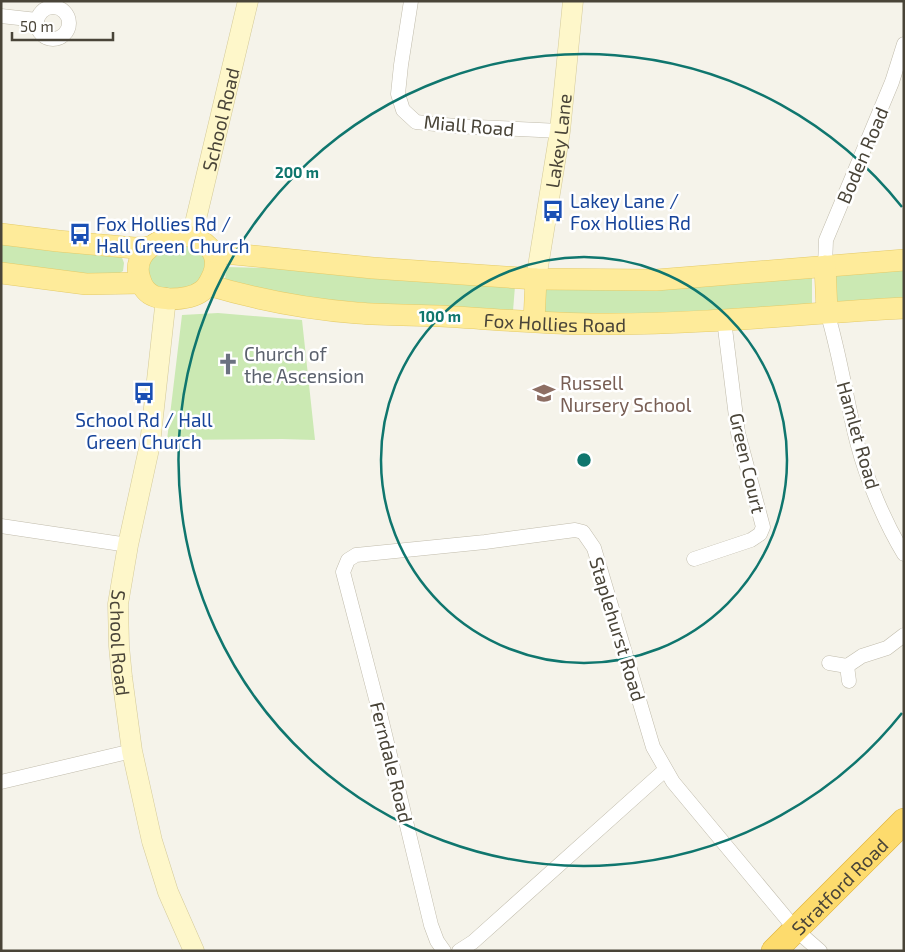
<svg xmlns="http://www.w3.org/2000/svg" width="905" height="952" font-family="'Exo 2',sans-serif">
  <rect width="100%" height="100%" fill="#f5f3ea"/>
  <g fill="#cbe9b3">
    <polygon points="1,241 121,255 124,263 123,271 118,274 63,273 1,265"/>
    <polygon points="193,243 208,255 201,279 190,287 159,289 150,282 145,267 165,245"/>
    <polygon points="226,267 269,268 515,286 513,311 442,310 311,298 225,281"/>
    <polygon points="904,270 904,298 836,303 834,275"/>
    <polygon points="812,276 812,304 609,318 543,314 544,286"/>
    <polygon points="218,313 302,320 315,440 282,439 167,440 182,315"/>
  </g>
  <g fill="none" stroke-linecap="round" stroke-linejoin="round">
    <g stroke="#c1bcac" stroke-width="15">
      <g id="street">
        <polyline points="411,1 401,65 398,94 403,110 416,122 455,126 560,131"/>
        <circle cx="53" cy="23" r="16"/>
        <polyline points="1,16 37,20"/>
        <polyline points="825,266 826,240 892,82 904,44"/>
        <path d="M827,312C840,354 846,399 857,442C866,478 885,523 904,554"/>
        <polyline points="1,526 128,545"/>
        <polyline points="694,559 751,540 760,534 763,527 738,433 724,320"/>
        <polyline points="829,663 847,666 849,681"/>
        <polyline points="847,666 862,656 887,648 904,635"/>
        <polyline points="1,782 132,751"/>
        <polyline points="444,951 437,941 431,925 381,718 343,572 348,560 356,555 485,542 575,530 583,532 594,548 653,747 673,782 796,930 820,951"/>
        <polyline points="459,951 473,942 665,770"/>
      </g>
    </g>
    <g stroke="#d4ca9a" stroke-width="21">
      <g id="secondary">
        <path id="s1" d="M192,236L248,1"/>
        <path id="s2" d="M536,279L560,131L573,1"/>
        <path id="s3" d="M166,298L150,444L128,545L118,604L119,646L122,677L132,751L152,841L168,892L194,951"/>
      </g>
    </g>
    <g stroke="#e4cb69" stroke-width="22">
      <g id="primary">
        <polyline points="1,234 58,241 135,248 149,247"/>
        <path d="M184,235C205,239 222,252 213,275C210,281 208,287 202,291C193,298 180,299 169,299C164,298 158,298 154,296C146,293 142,286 140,279C130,251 162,237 184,235Z"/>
        <polyline points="214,252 373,268 536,279 656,280 904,260"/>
        <polyline points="825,266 827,312"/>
        <polyline points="1,273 86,284 141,283"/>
        <path id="s4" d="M208,285C255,299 307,309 357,313C384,315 412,315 440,316C496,319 553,325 609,324C708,324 806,313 904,308"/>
        <polyline points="534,321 536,279"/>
      </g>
    </g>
    <g stroke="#deb23b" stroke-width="26">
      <g id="highway">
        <path id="s5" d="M774,951L904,821"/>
      </g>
    </g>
    <use href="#street" stroke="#fff" stroke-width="14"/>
    <use href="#secondary" stroke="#fef7ca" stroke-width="20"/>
    <use href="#primary" stroke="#feeb9a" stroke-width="21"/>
    <use href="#highway" stroke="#fddb6d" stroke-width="25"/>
  </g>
  <g fill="none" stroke="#0f766e" stroke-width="2.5">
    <circle cx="584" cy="460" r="203"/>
    <path d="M902 713A406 406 0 1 1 902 207"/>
  </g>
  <defs>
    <g id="bus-bare" transform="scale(1.725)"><path d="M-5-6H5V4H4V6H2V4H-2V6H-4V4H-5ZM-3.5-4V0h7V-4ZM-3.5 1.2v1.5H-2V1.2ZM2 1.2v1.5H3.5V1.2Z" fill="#1a4fb4" stroke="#fff" stroke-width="2.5" paint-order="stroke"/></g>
    <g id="church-bare" transform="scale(1.725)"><path d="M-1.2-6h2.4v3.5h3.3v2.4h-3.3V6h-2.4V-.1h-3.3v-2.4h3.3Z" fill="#6b7280" stroke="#fff" stroke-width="2.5" paint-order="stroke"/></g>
    <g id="school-bare" transform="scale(1.725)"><path d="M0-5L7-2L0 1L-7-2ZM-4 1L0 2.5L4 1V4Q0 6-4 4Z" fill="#8d6e63" stroke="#fff" stroke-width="2.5" paint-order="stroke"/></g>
  </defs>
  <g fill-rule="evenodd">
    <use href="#bus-bare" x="553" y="211"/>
    <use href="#bus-bare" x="80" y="234"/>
    <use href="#church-bare" x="228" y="364"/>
    <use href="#bus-bare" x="144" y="393"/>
    <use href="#school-bare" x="544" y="393"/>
  </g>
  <g text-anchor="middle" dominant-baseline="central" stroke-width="5" stroke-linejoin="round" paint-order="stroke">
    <g font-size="19" fill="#494438" stroke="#fff">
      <text stroke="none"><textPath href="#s1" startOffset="120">School Road</textPath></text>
      <text transform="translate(469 125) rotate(5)">Miall Road</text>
      <text stroke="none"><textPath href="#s2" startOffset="140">Lakey Lane</textPath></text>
      <text transform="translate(862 155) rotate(-67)">Boden Road</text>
      <text stroke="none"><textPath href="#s4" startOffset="350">Fox Hollies Road</textPath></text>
      <text transform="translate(859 435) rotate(74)">Hamlet Road</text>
      <text transform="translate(748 463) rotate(77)">Green Court</text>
      <text transform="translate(618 629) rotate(73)">Staplehurst Road</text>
      <text stroke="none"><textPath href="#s3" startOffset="349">School Road</textPath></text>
      <text transform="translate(392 762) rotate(76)">Ferndale Road</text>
      <text stroke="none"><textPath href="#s5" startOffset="92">Stratford Road</textPath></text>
    </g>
    <g font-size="19" fill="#164399" stroke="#fff" text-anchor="start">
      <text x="570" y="200">Lakey Lane /<tspan x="570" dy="22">Fox Hollies Rd</tspan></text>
      <text x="96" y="223">Fox Hollies Rd /<tspan x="96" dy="22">Hall Green Church</tspan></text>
      <text x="144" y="419" text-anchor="middle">School Rd / Hall<tspan x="144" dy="22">Green Church</tspan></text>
    </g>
    <g font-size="19" fill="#5b616d" stroke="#fff" text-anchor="start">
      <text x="244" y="353">Church of<tspan x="244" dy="22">the Ascension</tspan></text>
    </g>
    <g font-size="19" fill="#785e54" stroke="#fff" text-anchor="start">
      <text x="560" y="382">Russell<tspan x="560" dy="22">Nursery School</tspan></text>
    </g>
  </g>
  <circle cx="584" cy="460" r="8" fill="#0f766e" stroke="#fff" stroke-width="2.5"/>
  <g font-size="15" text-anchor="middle" font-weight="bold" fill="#0f766e" stroke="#fff" stroke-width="5" stroke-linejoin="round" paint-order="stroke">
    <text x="297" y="178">200 m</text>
    <text x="440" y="322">100 m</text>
  </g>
  <rect width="905" height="952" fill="none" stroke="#494438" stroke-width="5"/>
  <path d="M12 32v8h101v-8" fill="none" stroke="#494438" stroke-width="2.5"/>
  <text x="20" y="32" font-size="15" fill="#494438" stroke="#ffffff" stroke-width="4" paint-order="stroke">50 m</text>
</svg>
